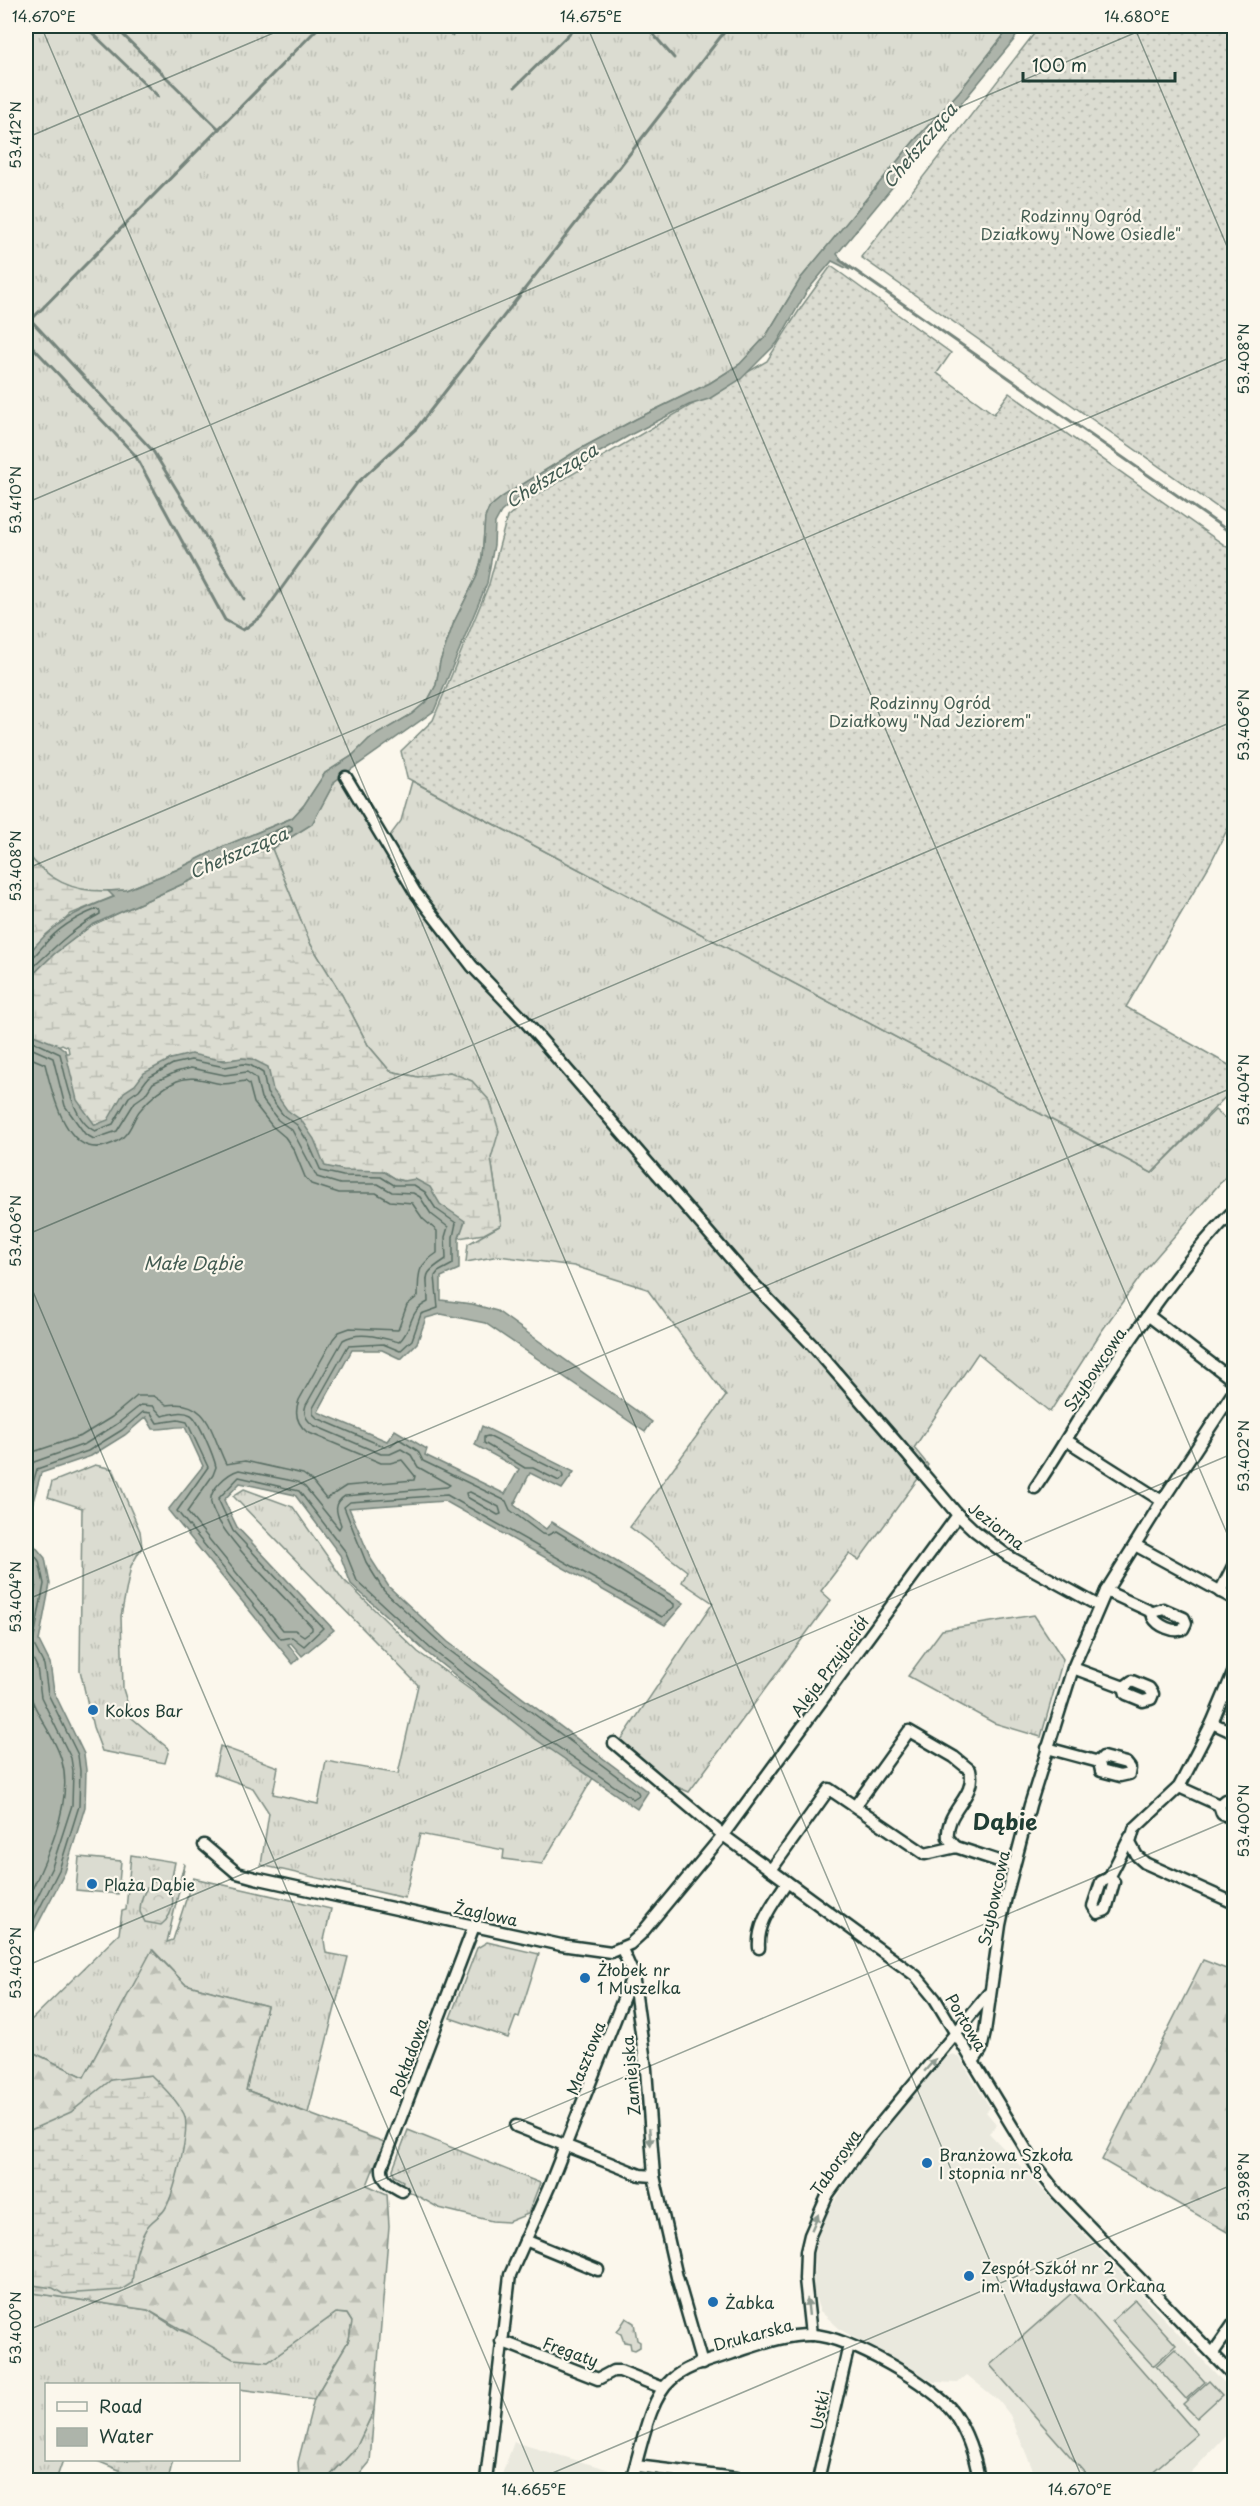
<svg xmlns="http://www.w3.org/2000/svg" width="1260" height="2506" font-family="'Playpen Sans',sans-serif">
  <defs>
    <pattern id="grass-tufts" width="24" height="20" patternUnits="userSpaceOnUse" patternTransform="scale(1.5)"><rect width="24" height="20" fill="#dbdcd1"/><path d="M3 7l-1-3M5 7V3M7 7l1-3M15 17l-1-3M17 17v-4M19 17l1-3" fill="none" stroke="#bcbeb4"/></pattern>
    <pattern id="forest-firs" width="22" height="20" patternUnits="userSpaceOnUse" patternTransform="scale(1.5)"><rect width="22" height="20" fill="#dbdcd1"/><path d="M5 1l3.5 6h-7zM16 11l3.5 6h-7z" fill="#bcbeb4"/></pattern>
    <pattern id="wetland-marsh" width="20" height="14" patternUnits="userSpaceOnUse" patternTransform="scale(1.5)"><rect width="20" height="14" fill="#dbdcd1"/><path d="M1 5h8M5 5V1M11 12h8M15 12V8" fill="none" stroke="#bcbeb4"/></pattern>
    <pattern id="park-crowns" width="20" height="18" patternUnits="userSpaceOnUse" patternTransform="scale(1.5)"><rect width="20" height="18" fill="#dbdcd1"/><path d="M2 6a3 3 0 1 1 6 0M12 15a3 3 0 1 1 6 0" fill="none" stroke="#bcbeb4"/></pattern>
    <pattern id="garden-dots" width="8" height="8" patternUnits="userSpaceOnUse" patternTransform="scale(1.5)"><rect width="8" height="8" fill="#dbdcd1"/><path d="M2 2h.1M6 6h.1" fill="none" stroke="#bcbeb4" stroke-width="1.8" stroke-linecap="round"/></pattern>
  </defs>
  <rect width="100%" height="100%" fill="#fbf7ec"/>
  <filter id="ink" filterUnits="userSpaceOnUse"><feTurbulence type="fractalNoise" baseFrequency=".0167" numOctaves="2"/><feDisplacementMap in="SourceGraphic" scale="12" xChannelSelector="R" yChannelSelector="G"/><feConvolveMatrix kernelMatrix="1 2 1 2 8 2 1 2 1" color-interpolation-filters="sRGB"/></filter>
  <g filter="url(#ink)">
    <g fill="#eae9de">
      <polygon points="953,2054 960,2058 990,2108 986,2112 997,2125 989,2133 1234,2393 1234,2427 1184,2480 1040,2480 1033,2470 1010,2415 999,2401 967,2375 958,2383 934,2382 841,2330 820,2311 813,2292 815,2243 829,2210 866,2152 945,2057"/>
      <polygon points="514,2442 620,2473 619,2476 622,2477 621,2480 511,2480 501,2477"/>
    </g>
    <g fill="url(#grass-tufts)" stroke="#7d8c82" stroke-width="1.5">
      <polygon points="26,26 1011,26 959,92 914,141 801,278 766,336 740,364 710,383 636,419 578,450 502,497 489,508 485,518 482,558 476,578 454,622 440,662 436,685 428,700 412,714 369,739 352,756 325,773 304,805 292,818 222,847 176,870 126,890 88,892 69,886 57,881 35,864 26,852"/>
      <polygon points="341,777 383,845 401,821 412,781 1152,1173 1215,1110 1234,1126 1234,1167 1145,1270 1101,1332 1050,1412 978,1353 914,1448 928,1465 859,1560 849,1554 821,1591 831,1600 689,1792 675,1786 621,1740 713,1603 682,1582 687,1571 630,1527 726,1396 647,1289 574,1266 499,1256 466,1262 468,1244 501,1225 491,1158 498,1131 450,1072 418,1077 390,1071 368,1045 342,995 311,945 272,849 312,824 335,781"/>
      <polygon points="95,1465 113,1469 140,1531 142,1547 131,1566 121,1616 123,1689 132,1718 169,1749 165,1763 102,1751 93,1727 80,1670 82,1508 48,1497 52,1482"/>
      <polygon points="244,1489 293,1507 343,1579 418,1652 593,1778 542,1864 503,1859 504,1850 420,1834 405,1898 261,1865 269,1813 253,1788 214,1774 220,1746 278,1767 273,1794 318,1804 326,1761 398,1774 418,1685 233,1496"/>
      <polygon points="1034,1615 1063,1659 1041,1737 994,1723 908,1676 942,1630"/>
      <polygon points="131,1855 175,1862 171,1882 175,1885 179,1884 184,1864 185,1865 167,1942 173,1940 193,1878 331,1909 324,1940 326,1953 348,1957 308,2113 246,2090 267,2006 185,1984 153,1950 84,2077 26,2049 26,2025 119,1934 122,1911 126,1910"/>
      <polygon points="487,1942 539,1954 519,2017 516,2016 508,2038 450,2018 477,1948"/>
      <polygon points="408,2130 540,2183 528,2214 508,2222 492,2221 439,2208 401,2187 403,2181 394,2176 393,2169"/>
      <polygon points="26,2292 148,2310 179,2330 268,2362 336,2313 347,2314 352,2322 349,2340 314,2399 239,2389 238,2384 191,2383 190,2384 46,2384 46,2460 63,2460 56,2480 44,2475 40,2480 26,2480"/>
      <polygon points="374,2410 370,2462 355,2480 326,2480 356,2448"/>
      <polygon points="95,2460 173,2460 168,2480 143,2480"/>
    </g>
    <g fill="url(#forest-firs)" stroke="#7d8c82" stroke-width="1.5">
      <polygon points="152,1950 185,1984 267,2006 246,2090 384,2142 367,2185 387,2194 389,2226 374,2410 356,2448 326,2480 299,2480 298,2462 314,2399 349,2340 352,2322 347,2314 336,2313 268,2362 233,2359 148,2310 26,2292 26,2049 84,2077"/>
      <polygon points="1203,1960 1234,1972 1234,2236 1102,2160"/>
    </g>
    <g fill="url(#wetland-marsh)" stroke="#7d8c82" stroke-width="1.5">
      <path d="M272,849L311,945L342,995L368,1045L390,1071L418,1077L450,1072L472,1081L490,1101L499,1131L491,1158L501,1225L484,1234L459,1238L405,1181L396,1179L383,1171L333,1186L252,1059C238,1057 226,1062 211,1059L96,1185L61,1058L66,1053H69L68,1047L62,1044L26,1060V981L54,954L92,925L227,864L256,852Z"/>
      <path d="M26,852C48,880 72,892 108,891L115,896L71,914L26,957Z"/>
      <path d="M151,2075C163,2087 176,2099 184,2114C191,2129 174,2194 165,2209C160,2217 150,2221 146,2229C136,2246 134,2264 132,2283L121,2290L63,2294L53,2288L26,2284V2132L71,2112L111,2080Z"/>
    </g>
    <g fill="url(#park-crowns)" stroke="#7d8c82" stroke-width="1.5">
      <path d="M159,1880C178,1888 176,1914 161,1925L145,1922L140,1912C140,1900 145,1883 159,1880Z"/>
      <polygon points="626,2318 634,2323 637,2340 640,2342 640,2347 635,2350 631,2349 630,2343 624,2342 621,2334 617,2332"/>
    </g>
    <g fill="url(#garden-dots)" stroke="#7d8c82" stroke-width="1.5">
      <polygon points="1040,26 1234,26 1234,519 861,257"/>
      <polygon points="831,266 951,353 937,373 994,414 1009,393 1234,552 1234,816 1209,866 1126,1007 1234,1068 1234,1088 1152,1173 407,778 401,751 433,720 489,584 507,517 526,501 767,361 802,306"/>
    </g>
    <g fill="#dbdcd1" stroke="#7d8c82" stroke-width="1.5">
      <polygon points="79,1857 121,1861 118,1894 76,1890"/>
      <polygon points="1073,2292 1197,2434 1143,2480 1091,2480 990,2365"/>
      <polygon points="1135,2300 1176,2345 1153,2366 1112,2321"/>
      <polygon points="1175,2349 1205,2382 1186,2399 1156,2366"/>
      <polygon points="1209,2381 1222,2395 1197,2418 1183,2404"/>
    </g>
    <g fill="#adb4aa" stroke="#74847b" stroke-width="1.5">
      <path d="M1011,26H1023L1013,41L837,254L850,270L832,261L807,291L777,343L741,379L709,399L689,405L632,434L561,474L511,503L501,512L495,523L494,545L487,583L434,711L335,781L312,824L272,849L256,852L227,864L92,925L54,954L26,981V957C51,924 76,911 114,897L108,891L126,890L176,870L222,847L292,818L304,805L325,773L352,756L369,739L412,714L428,700L436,685L440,662L454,622L476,578L482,558L485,518L489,508L502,497L578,450L636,419L710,383L740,364L766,336L801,278L914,141L959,92Z"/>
      <path d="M26,1032L58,1045L65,1050L77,1100L95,1125L108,1120L124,1092L135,1085L144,1073L171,1059L191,1054L225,1061L241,1058L252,1059L268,1067L273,1090L287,1110L301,1120L314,1139L325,1166L343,1170L383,1171L396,1179L404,1181L415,1179L430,1187L440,1204L465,1221L459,1238V1269L441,1277V1300L472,1304L497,1311L652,1422L645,1432L485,1323L441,1314L426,1318L417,1343L401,1359L382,1350H352L318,1412L387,1441L395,1430L427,1449L425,1455L505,1494L519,1469L475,1445L482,1426L574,1472L562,1489L530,1473L514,1505L546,1529L552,1522L684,1603L665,1625L445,1501L349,1508L371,1559L389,1587L448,1642L648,1792L637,1809L534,1738L426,1652L351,1584L340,1555L295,1495L240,1483L224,1500L237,1527L334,1630L302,1656L291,1643L288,1644L299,1658L293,1664L168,1510L203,1466L185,1427C174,1426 164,1430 153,1429L146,1417L125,1435L91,1456L41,1473L30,1512L29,1539L45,1558L50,1584L39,1641L50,1663L54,1692L84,1754L86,1770L85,1807L65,1872L26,1947Z"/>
    </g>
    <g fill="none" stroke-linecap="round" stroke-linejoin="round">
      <g stroke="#586d63" stroke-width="1.5">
        <path d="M289,825L292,827V831C280,836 266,848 253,845L254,840Z"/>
        <path d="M26,960C34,959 38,951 44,945C58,928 76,917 97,909L100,911V914C71,929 49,953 26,974"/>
        <path d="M26,1038L60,1054C66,1076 72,1121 95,1131L113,1124L129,1097L139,1090L148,1078L173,1064L191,1060L225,1067L243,1064L250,1065L263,1073L267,1093L283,1115L297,1125L308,1142L321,1171L343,1176L381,1177L394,1185H414L425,1192L436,1209L456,1223L453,1237V1264L438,1272L435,1276L438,1308L421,1314L412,1340L400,1351L383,1344L348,1346L313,1408V1414L317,1418L385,1447L390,1446L399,1439L418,1451L423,1461L506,1501L510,1510L542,1534L548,1535L556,1531L674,1604V1607L662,1617L447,1495L350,1502L344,1507L366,1562L384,1591L445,1647L638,1792L639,1795L633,1799L538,1733L430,1648L357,1581L345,1551L299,1491L239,1477L218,1499L233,1531L323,1628L304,1646L292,1637L281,1639L177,1511L208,1467L187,1422L178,1420L157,1423L151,1413L143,1412L122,1430L88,1451L37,1469L26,1507"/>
        <path d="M26,1046L53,1058L65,1106L85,1134L94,1139L117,1131L135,1102L145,1095L153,1083L176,1072L191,1068L225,1075L247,1072L256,1078L261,1098L278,1120L292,1130L317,1177L340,1184H378L392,1192L413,1193L420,1197L431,1214L448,1227L445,1237L446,1259C420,1276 428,1274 428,1302C407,1312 414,1328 399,1342C383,1338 359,1330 343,1340L306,1405C303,1413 306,1420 313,1425L381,1454H390L401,1449L411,1455L418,1467L450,1485L447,1487L345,1496C332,1504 337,1514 341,1525L339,1529L305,1487L298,1482L239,1470C228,1473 208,1490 211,1503C217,1534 288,1600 312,1627V1630L304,1636L295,1630H283L187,1512L213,1475L216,1467C214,1457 199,1420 191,1415C182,1410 171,1414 162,1416L153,1406L141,1405L117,1424L85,1444L34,1462L29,1467L26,1478"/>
        <path d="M26,1056L45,1064C52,1092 66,1160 108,1145C114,1143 120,1141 124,1136C132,1129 134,1116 141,1109C150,1098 164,1087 177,1081C193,1074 207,1082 222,1084C230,1084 238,1082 245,1081L249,1084L254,1103L272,1126L285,1137L294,1150L305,1177L311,1184L339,1193H376L390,1201L412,1203L423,1219L437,1231V1253C416,1267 419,1273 418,1296L407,1305L398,1330L350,1328L339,1332L333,1339L299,1400C294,1413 296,1423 307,1432L381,1463H390L402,1460L415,1476L414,1480L346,1486L326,1499L311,1480L303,1474L245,1461L226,1464C211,1434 209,1398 167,1405L154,1396H137L112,1417L81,1436L33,1452L26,1457"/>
        <polygon points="488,1436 562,1473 563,1477 559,1481 533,1468 525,1468 484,1443 484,1437"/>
        <polygon points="470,1492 499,1507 501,1514 498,1515 467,1497 466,1493"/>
        <polyline points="26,1544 39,1561 44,1584 33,1643 44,1665 48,1694 78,1755 80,1771 79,1806 59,1870 26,1935"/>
        <polyline points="26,1556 32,1564 36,1584 26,1644 37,1667 41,1697 71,1758 73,1771 72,1805 52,1867 26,1920"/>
        <path d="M26,1664C31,1675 28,1688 32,1700C40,1721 57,1740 62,1762C74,1804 44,1865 26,1902"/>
      </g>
      <g stroke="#74847b" stroke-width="3">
        <polyline points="85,26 158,96"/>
        <polyline points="114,26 219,129"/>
        <polyline points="443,26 452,35"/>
        <polyline points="646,26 674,58"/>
        <polyline points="515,87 577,26"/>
        <polyline points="840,260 1234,535"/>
        <polyline points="26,315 153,451 244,599"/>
        <polyline points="31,320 320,26"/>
        <polyline points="26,340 135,455 225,620 243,630 261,617 357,483 416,429 729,26"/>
      </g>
      <g stroke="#1f3d34" stroke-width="15">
        <g id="minor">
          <polyline points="346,777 415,892 472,966 523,1019 746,1276 814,1347 898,1444 958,1515 975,1531 1008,1556 1099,1606"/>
          <polyline points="1149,1316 1234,1381"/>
          <polyline points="1066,1440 1162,1501"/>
          <path d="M1035,1488C1060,1452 1081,1413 1106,1376C1145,1318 1185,1260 1234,1210"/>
          <polyline points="1135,1545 1234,1599"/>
          <polyline points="1106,1591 1154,1613"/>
          <polyline points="1220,1592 1234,1564"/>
          <path d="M1163,1609L1184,1618L1186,1623L1183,1629C1174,1633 1158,1626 1153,1617L1154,1612Z"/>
          <polyline points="1073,1668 1124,1687"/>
          <polyline points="1234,1671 1212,1723 1179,1787 1134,1829 1130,1843 1137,1856 1145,1863 1234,1903"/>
          <polygon points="1132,1681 1149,1688 1153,1694 1151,1699 1143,1701 1126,1694 1124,1687"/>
          <polyline points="1212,1723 1234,1733"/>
          <polyline points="614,1743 723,1835 916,1976 935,1999 1038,2169 1057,2193 1234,2376"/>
          <polyline points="1047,1748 1099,1762"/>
          <polygon points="1103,1757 1126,1763 1130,1768 1129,1774 1120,1776 1101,1771 1099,1762"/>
          <polyline points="1179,1787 1219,1805"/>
          <path d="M856,1805L909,1731L954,1757L970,1770C977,1798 945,1809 948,1838L956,1847"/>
          <polyline points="1219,1805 1222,1814 1234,1819"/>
          <polyline points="1219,1805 1225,1800 1234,1802"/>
          <polyline points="204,1845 237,1873 255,1878 561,1945 611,1952 630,1944 641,1934 723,1835 958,1515"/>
          <polyline points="771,1870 829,1789 925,1854 956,1847 1014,1866"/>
          <polyline points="1109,1878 1114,1882 1106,1910 1098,1913 1093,1906 1101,1882 1109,1878 1130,1837"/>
          <path d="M759,1948C757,1922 774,1903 787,1882"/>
          <polyline points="622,1949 633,1974 646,2069 654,2176 677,2277 702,2364"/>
          <polyline points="973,2062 981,2050 985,2032 1000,1925 1006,1897 1030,1805 1073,1668 1106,1591 1162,1501 1234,1391"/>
          <polyline points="516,2126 640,2175 654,2176"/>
          <path d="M402,2191C391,2185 381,2181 382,2167L474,1926"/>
          <polyline points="525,2240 598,2270"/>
          <polyline points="811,2335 805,2279 806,2252 810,2235 828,2194 867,2140 988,1994"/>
          <polyline points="501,2341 598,2379 613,2371 620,2371 663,2388"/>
          <polyline points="1213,2353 1234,2323"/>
          <polyline points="636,2466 752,2480"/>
          <polyline points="486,2480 510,2275 549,2187 633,1974"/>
          <path d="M631,2480C641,2451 648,2400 671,2380C687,2365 713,2360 733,2353C758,2345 786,2334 813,2335C847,2336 934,2385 954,2413C968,2434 975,2456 979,2480"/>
          <polyline points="818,2480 849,2345"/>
        </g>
      </g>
      <use href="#minor" stroke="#fbf7ec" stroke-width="10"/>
    </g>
    <defs><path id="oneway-solid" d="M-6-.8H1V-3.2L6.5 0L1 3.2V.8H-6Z" transform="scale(1.5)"/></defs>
    <g fill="#8d9a90">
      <use href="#oneway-solid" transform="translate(930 2065) rotate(-49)"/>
      <use href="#oneway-solid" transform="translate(650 2137) rotate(85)"/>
      <use href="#oneway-solid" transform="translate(815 2222) rotate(-67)"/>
      <use href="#oneway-solid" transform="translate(808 2307) rotate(-96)"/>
    </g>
  </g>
  <path fill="none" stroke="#1f3d34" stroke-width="1.5" stroke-opacity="0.45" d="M41,26L1083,2480M587,26L1234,1550M1134,26L1234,263M26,138L290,26M26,503L1151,26M26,869L1234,356M26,1235L1234,721M26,1275L537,2480M26,1600L1234,1087M26,1966L1234,1453M26,2331L1234,1818M536,2480L1234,2184"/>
  <g fill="#1f6fb2" stroke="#fbf7ec" stroke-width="2">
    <circle cx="93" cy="1710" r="6"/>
    <circle cx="92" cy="1884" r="6"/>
    <circle cx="585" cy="1978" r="6"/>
    <circle cx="927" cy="2163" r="6"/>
    <circle cx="969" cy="2276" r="6"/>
    <circle cx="713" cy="2302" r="6"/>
  </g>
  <g text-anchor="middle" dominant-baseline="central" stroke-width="4.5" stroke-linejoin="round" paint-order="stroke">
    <g font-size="16" fill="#455d53" stroke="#fbf7ec">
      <text x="1081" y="215">Rodzinny Ogród<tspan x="1081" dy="18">Działkowy "Nowe Osiedle"</tspan></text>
      <text x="930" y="702">Rodzinny Ogród<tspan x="930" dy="18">Działkowy "Nad Jeziorem"</tspan></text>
    </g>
    <g font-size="16" fill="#1f3d34" stroke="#fbf7ec">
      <text transform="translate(1094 1369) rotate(-56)">Szybowcowa</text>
      <text transform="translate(997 1525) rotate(38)">Jeziorna</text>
      <text transform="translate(829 1666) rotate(-54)">Aleja Przyjaciół</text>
      <text transform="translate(993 1898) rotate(-78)">Szybowcowa</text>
      <text transform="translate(486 1913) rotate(12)">Żaglowa</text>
      <text transform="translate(967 2022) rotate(59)">Portowa</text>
      <text transform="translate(408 2057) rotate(-70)">Pokładowa</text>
      <text transform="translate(585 2058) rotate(-68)">Masztowa</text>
      <text transform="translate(630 2076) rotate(-95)">Zamiejska</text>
      <text transform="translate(835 2162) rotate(-56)">Taborowa</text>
      <text transform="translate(753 2334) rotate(-15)">Drukarska</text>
      <text transform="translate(571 2351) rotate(20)">Fregaty</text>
      <text transform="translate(819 2410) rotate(-79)">Ustki</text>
    </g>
    <g font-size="16" fill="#1f3d34" stroke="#fbf7ec" text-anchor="start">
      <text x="105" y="1710">Kokos Bar</text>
      <text x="104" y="1884">Plaża Dąbie</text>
      <text x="597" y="1969">Żłobek nr<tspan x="597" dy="18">1 Muszelka</tspan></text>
      <text x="939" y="2154">Branżowa Szkoła<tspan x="939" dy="18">I stopnia nr 8</tspan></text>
      <text x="981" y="2267">Zespół Szkół nr 2<tspan x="981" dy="18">im. Władysława Orkana</tspan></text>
      <text x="725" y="2302">Żabka</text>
    </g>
    <g font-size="18" font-style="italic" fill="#425b52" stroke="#fbf7ec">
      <text transform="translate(919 145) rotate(-50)">Chełszcząca</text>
      <text transform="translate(551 475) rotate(-32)">Chełszcząca</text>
      <text transform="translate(238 852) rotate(-23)">Chełszcząca</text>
      <text x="193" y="1262">Małe Dąbie</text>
    </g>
    <g font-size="22" font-weight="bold" fill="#1f3d34" stroke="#fbf7ec">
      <text x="1005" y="1820">Dąbie</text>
    </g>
  </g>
  <rect width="1260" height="2506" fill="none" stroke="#fbf7ec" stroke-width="66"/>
  <rect x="45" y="2383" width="195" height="78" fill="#fbf7ec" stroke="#a3ada2" stroke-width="1.5"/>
  <rect x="57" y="2402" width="30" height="9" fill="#fbf7ec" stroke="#a3ada2" stroke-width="1.5"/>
  <text x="99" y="2413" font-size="18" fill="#1f3d34">Road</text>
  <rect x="57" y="2428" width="30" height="18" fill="#adb4aa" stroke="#a3ada2" stroke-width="1.5"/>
  <text x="99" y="2443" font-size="18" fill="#1f3d34">Water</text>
  <path d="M1023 72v9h152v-9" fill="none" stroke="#1f3d34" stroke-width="3"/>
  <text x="1032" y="72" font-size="18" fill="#1f3d34" stroke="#fbf7ec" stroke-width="4.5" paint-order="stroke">100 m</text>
  <rect x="33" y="33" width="1194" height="2440" fill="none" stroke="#1f3d34" stroke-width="2"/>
  <g font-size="15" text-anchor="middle" fill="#1f3d34">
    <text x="44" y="22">14.670°E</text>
    <text x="591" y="22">14.675°E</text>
    <text x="1137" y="22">14.680°E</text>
    <text transform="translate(16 135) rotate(-90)" y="5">53.412°N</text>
    <text transform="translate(1244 359) rotate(-90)" y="5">53.408°N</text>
    <text transform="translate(16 500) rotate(-90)" y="5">53.410°N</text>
    <text transform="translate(1244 725) rotate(-90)" y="5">53.406°N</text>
    <text transform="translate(16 866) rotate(-90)" y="5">53.408°N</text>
    <text transform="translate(1244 1090) rotate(-90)" y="5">53.404°N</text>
    <text transform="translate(16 1231) rotate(-90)" y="5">53.406°N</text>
    <text transform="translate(1244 1456) rotate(-90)" y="5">53.402°N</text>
    <text transform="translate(16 1597) rotate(-90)" y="5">53.404°N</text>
    <text transform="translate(1244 1821) rotate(-90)" y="5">53.400°N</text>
    <text transform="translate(16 1963) rotate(-90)" y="5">53.402°N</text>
    <text transform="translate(1244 2187) rotate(-90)" y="5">53.398°N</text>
    <text transform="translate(16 2328) rotate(-90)" y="5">53.400°N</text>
    <text x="534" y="2495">14.665°E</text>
    <text x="1080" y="2495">14.670°E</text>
  </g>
</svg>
